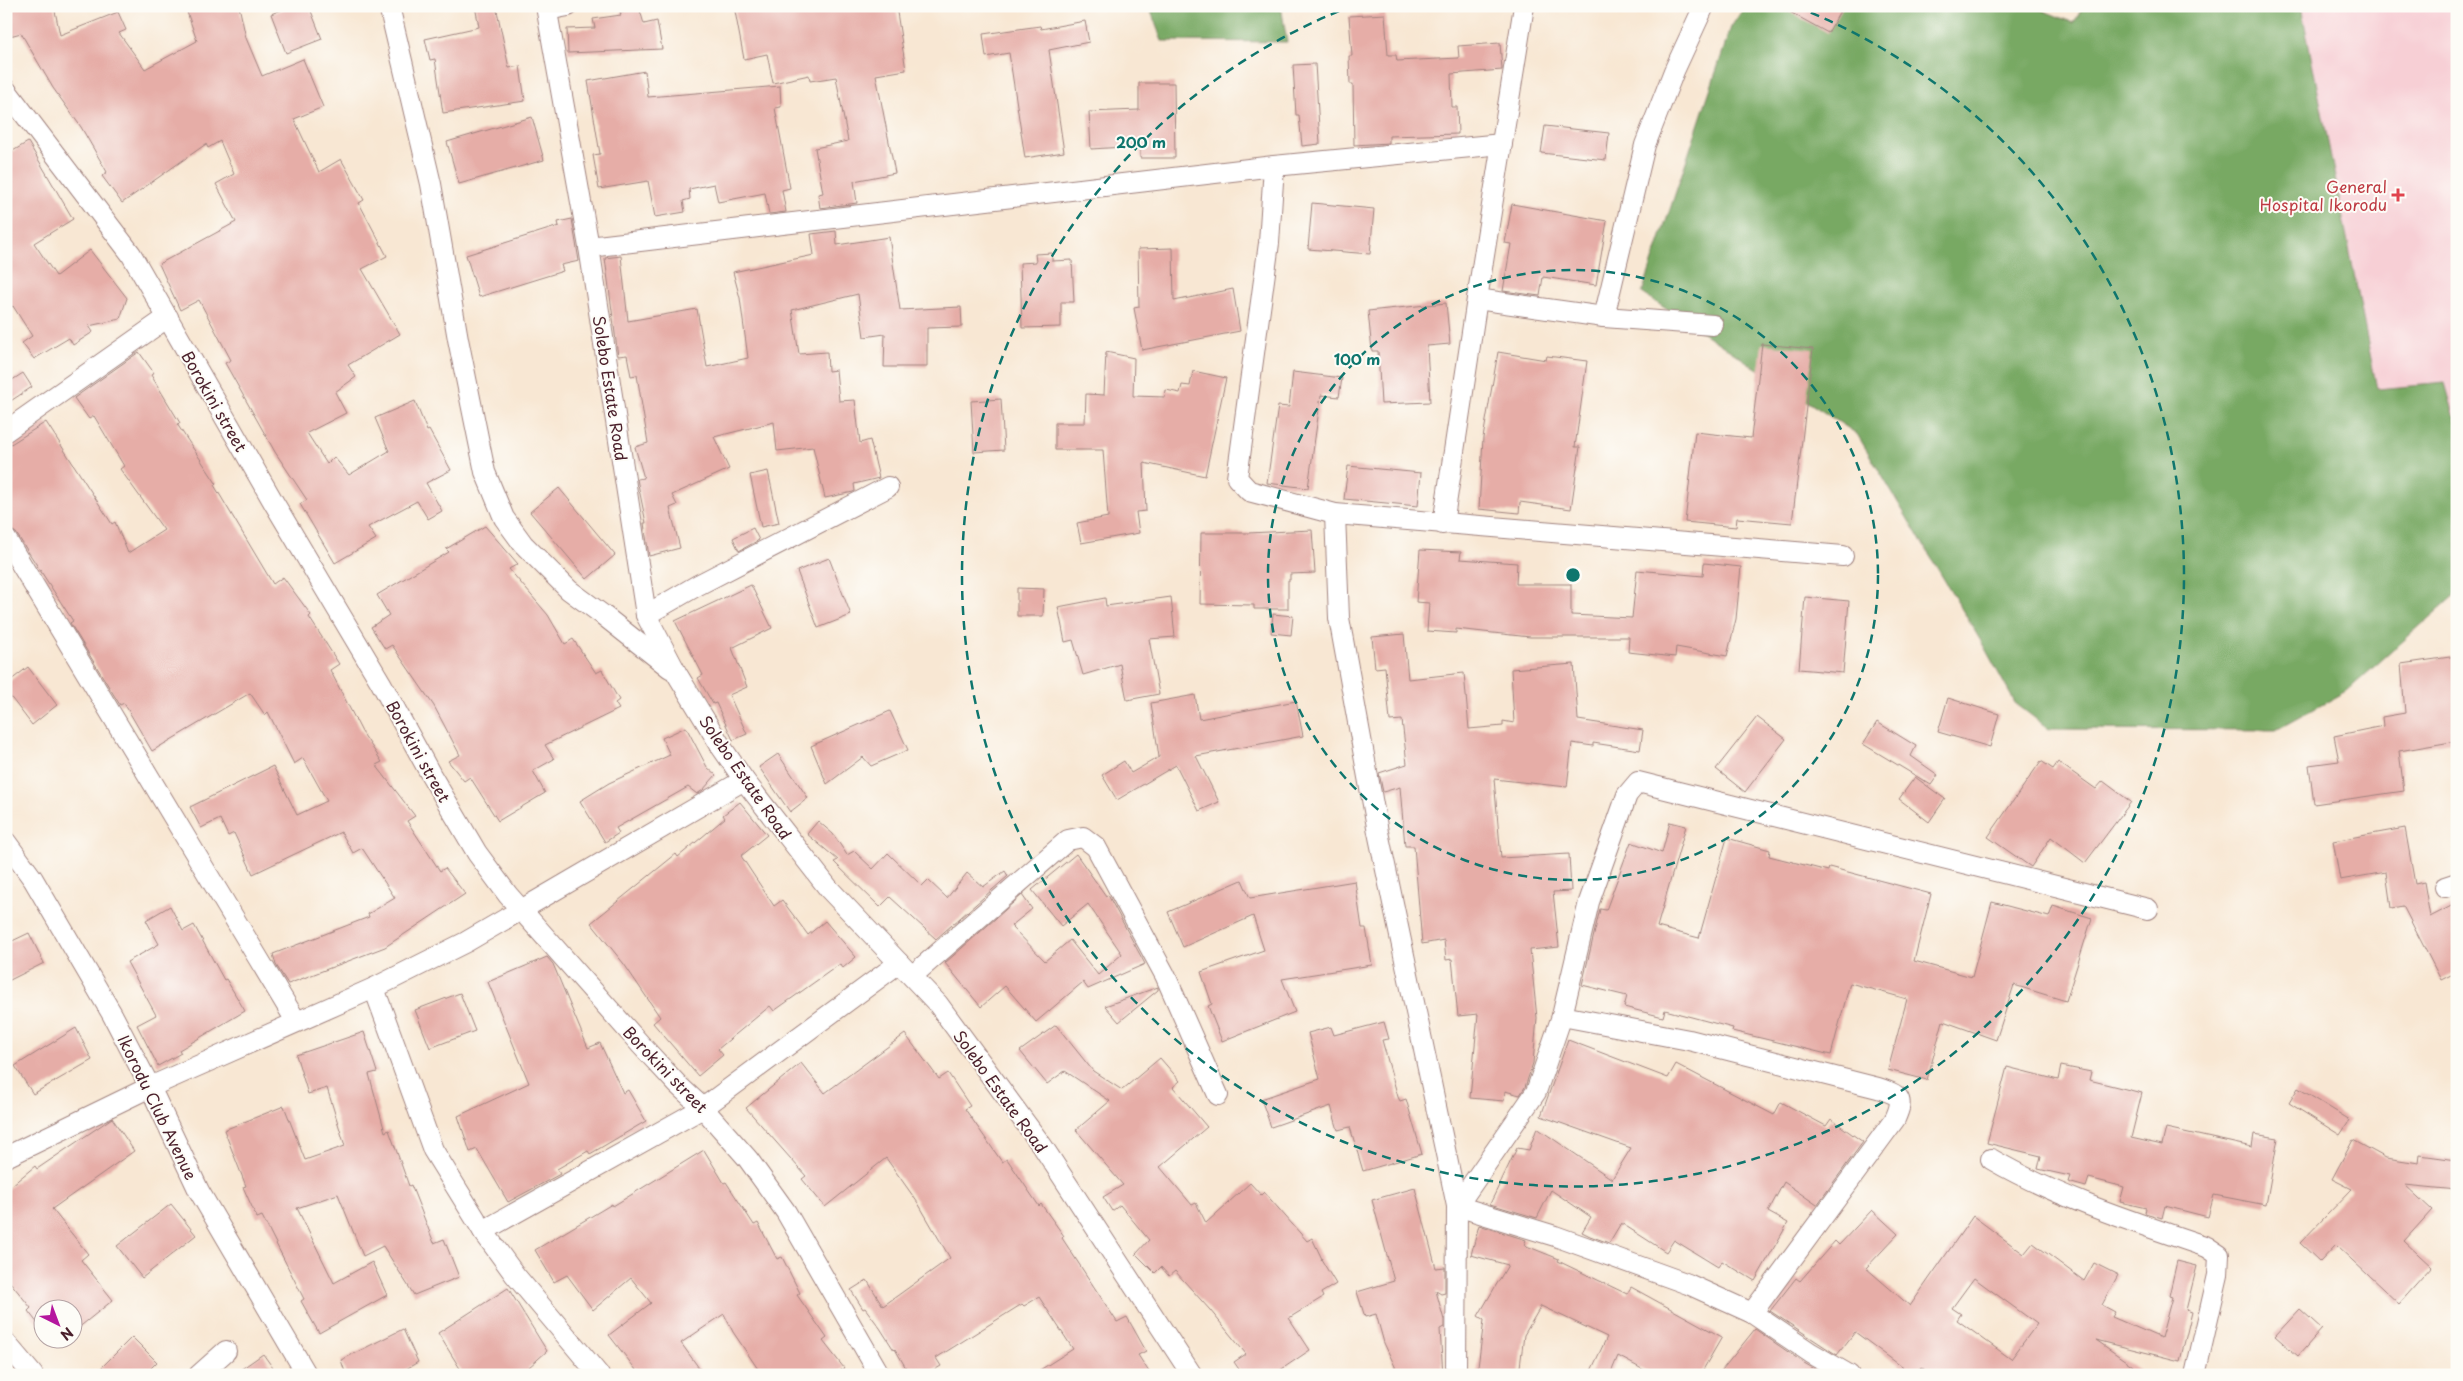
<svg xmlns="http://www.w3.org/2000/svg" width="2463" height="1381" font-family="'Playpen Sans',sans-serif">
  <rect width="100%" height="100%" fill="#fdfcf7"/>
  <filter id="ink" filterUnits="userSpaceOnUse"><feTurbulence type="fractalNoise" baseFrequency=".02" numOctaves="2"/><feDisplacementMap in="SourceGraphic" scale="10" xChannelSelector="R" yChannelSelector="G"/><feConvolveMatrix kernelMatrix="1 2 1 2 8 2 1 2 1" color-interpolation-filters="sRGB"/></filter>
  <filter id="wash" filterUnits="userSpaceOnUse"><feTurbulence type="fractalNoise" baseFrequency=".0096" numOctaves="4" result="noise"/><feDisplacementMap in="SourceGraphic" scale="20" xChannelSelector="R" yChannelSelector="G"/><feGaussianBlur stdDeviation="1.12" result="paint"/><feColorMatrix in="noise" values="0 0 0 0 0 0 0 0 0 0 0 0 0 0 0 0 0 1.4 0 .05"/><feComposite in="paint" operator="in"/></filter>
  <g filter="url(#wash)">
    <rect width="100%" height="100%" fill="#f8e7d3"/>
    <polygon fill="#f7cfd5" points="2301,6 2457,6 2457,425 2445,384 2377,390"/>
    <g fill="#78a963" stroke="#616447">
      <polygon points="1149,6 1281,6 1287,42 1162,41"/>
      <polygon points="1745,6 2032,6 2074,23 2083,6 2301,6 2377,389 2445,383 2457,425 2457,593 2347,691 2276,730 2049,729 2015,703 1982,643 1857,434 1642,293 1731,27"/>
    </g>
    <g id="blocks">
      <g fill="#e6ada7" fill-rule="evenodd">
        <polygon points="6,6 54,6 60,35 118,12 126,30 119,33 145,69 197,41 185,6 239,6 246,38 262,76 303,59 323,107 294,119 319,172 341,159 364,200 359,203 387,256 362,269 400,334 348,365 356,377 335,392 346,413 307,433 327,464 334,457 349,475 389,451 375,418 415,401 427,431 429,430 451,470 426,483 442,511 428,519 417,501 368,527 376,539 335,563 300,504 307,500 275,452 225,363 231,360 199,300 180,310 159,264 236,222 216,184 234,174 220,141 208,148 206,144 122,203 102,176 107,172 81,127 53,88 21,33 10,36"/>
        <polygon points="291,6 309,6 322,39 286,53 271,14"/>
        <polygon points="475,6 496,6 509,68 520,66 525,101 443,113 435,59 430,60 425,39 479,27"/>
        <polygon points="734,6 896,6 906,70 876,75 895,173 854,181 857,203 820,208 818,194 823,193 815,148 848,141 836,77 810,81 809,75 773,83 767,54 744,59"/>
        <polygon points="1779,6 1843,6 1828,33"/>
        <polygon points="639,7 644,24 657,21 662,49 568,53 567,29 595,28 593,19 621,15 620,12"/>
        <polygon points="1385,14 1388,55 1396,55 1397,61 1459,58 1458,46 1500,43 1502,70 1451,74 1452,107 1457,107 1458,134 1389,136 1389,143 1354,145 1353,84 1350,84 1349,56 1352,56 1349,16"/>
        <polygon points="1085,21 1089,42 1049,50 1064,152 1025,158 1009,53 986,57 983,34 1040,26 1041,29"/>
        <polygon points="1315,64 1320,144 1302,146 1299,115 1296,115 1293,65"/>
        <polygon points="645,71 648,97 780,86 781,107 775,108 790,188 782,190 786,212 769,214 765,193 718,202 714,184 689,189 690,199 683,201 685,212 655,217 648,181 599,189 593,155 600,154 588,81"/>
        <polygon points="1139,83 1174,83 1175,158 1140,158 1140,146 1091,149 1089,112 1139,110"/>
        <polygon points="532,117 544,160 459,184 447,142"/>
        <polygon points="1545,126 1609,133 1606,160 1541,153"/>
        <polygon points="28,142 73,219 34,243 56,276 90,250 127,298 120,319 89,326 93,332 73,345 69,338 34,359 22,343 32,336 13,306 6,310 6,155"/>
        <polygon points="1312,203 1374,209 1370,254 1308,249"/>
        <polygon points="1512,204 1607,221 1596,285 1543,277 1540,296 1503,291 1511,244 1505,243"/>
        <polygon points="572,219 579,261 561,265 563,271 479,297 466,255 559,226 558,222"/>
        <polygon points="836,231 837,245 889,237 900,310 961,307 962,327 927,328 927,367 884,367 885,334 864,337 858,294 792,310 799,354 827,352 828,371 836,370 839,401 855,400 860,443 870,440 879,478 854,484 855,491 853,492 825,498 813,447 777,451 774,422 714,437 729,469 672,495 677,505 670,508 680,548 649,556 644,523 646,523 637,479 644,478 635,447 648,443 637,375 631,376 627,355 618,356 605,258 621,256 628,321 697,309 707,367 748,358 740,298 733,272 814,255 811,234"/>
        <polygon points="1173,248 1174,301 1233,289 1240,331 1142,350 1134,308 1139,307 1138,249"/>
        <polygon points="1052,253 1052,261 1072,260 1074,302 1061,302 1061,327 1022,328 1020,263 1036,262 1035,254"/>
        <polygon points="1446,303 1450,344 1427,346 1430,402 1381,404 1378,351 1372,351 1368,311"/>
        <polygon points="1762,344 1813,349 1792,523 1737,518 1736,527 1685,522 1695,432 1751,438"/>
        <polygon points="139,352 154,373 151,375 180,423 177,424 216,483 214,485 273,584 283,577 311,615 309,617 339,664 330,670 362,732 382,762 376,765 415,816 407,821 440,871 445,868 465,894 385,947 288,984 276,965 273,954 369,917 368,914 395,898 362,848 353,853 341,832 253,874 234,833 228,836 220,819 201,828 190,807 273,766 297,815 327,801 303,758 294,764 268,712 265,715 250,693 152,751 124,703 120,705 70,623 73,621 16,533 6,527 6,447 46,422 112,524 115,522 128,553 164,530 120,469 124,466 94,416 89,419 74,398"/>
        <polygon points="1106,352 1134,358 1133,396 1165,397 1166,390 1180,393 1182,385 1190,386 1193,371 1226,378 1205,476 1144,463 1146,511 1136,512 1139,533 1081,543 1077,523 1108,517 1103,450 1055,450 1055,423 1085,423 1086,394 1104,395"/>
        <polygon points="1498,352 1546,360 1547,356 1587,361 1575,447 1580,447 1571,509 1520,502 1519,513 1479,509 1483,438"/>
        <polygon points="1293,372 1342,378 1339,397 1321,395 1308,488 1267,483 1278,406 1289,407"/>
        <polygon points="23,373 32,387 6,404 6,384"/>
        <polygon points="1001,399 1004,450 974,452 971,401"/>
        <polygon points="1348,466 1421,473 1418,506 1344,499"/>
        <polygon points="768,471 779,523 761,527 750,475"/>
        <polygon points="559,488 615,555 587,579 530,512"/>
        <polygon points="485,526 518,564 509,569 548,615 565,644 573,639 596,673 602,670 619,700 615,703 619,709 545,745 554,759 533,771 545,793 498,821 470,777 464,781 448,761 460,755 434,706 392,645 385,649 371,627 389,615 377,595 449,552 446,549"/>
        <polygon points="753,528 759,540 739,551 733,538"/>
        <polygon points="1312,530 1315,573 1290,574 1290,580 1288,580 1288,609 1254,609 1254,605 1200,604 1201,533 1248,533"/>
        <polygon points="1420,550 1461,552 1460,559 1517,563 1516,584 1571,584 1571,615 1632,618 1637,570 1703,576 1704,563 1741,567 1736,619 1727,656 1676,647 1675,657 1628,652 1629,637 1530,637 1456,629 1456,633 1427,631 1429,603 1416,602"/>
        <polygon points="829,558 851,615 818,628 797,571"/>
        <polygon points="751,585 772,628 732,648 747,687 729,695 747,734 733,740 716,703 713,704 698,678 703,675 675,621"/>
        <polygon points="1017,588 1044,589 1043,616 1017,616"/>
        <polygon points="1171,597 1175,637 1149,639 1159,694 1127,700 1120,664 1083,675 1073,640 1065,642 1058,607 1105,598 1106,606"/>
        <polygon points="1805,597 1849,601 1843,673 1799,669"/>
        <polygon points="1273,614 1293,616 1291,635 1271,633"/>
        <polygon points="1404,634 1408,679 1464,673 1469,729 1503,726 1503,721 1514,723 1511,669 1574,664 1578,720 1643,730 1640,750 1593,743 1593,746 1572,743 1567,787 1494,779 1501,858 1569,854 1571,891 1553,892 1559,947 1530,950 1537,1018 1533,1063 1525,1087 1520,1095 1505,1091 1504,1101 1470,1098 1478,1014 1458,1016 1452,959 1446,960 1444,940 1422,944 1414,846 1405,846 1400,787 1383,792 1379,773 1407,764 1402,720 1390,721 1385,667 1375,668 1372,637"/>
        <polygon points="2457,656 2457,741 2399,751 2404,791 2314,804 2309,765 2339,761 2334,736 2383,726 2382,717 2405,713 2401,664"/>
        <polygon points="28,667 57,705 32,725 6,691 6,684"/>
        <polygon points="1195,695 1199,719 1296,701 1303,736 1196,756 1219,802 1199,811 1176,765 1117,800 1102,775 1124,761 1131,773 1159,757 1151,703"/>
        <polygon points="1948,698 1999,714 1990,747 1938,732"/>
        <polygon points="890,711 908,750 871,766 863,757 827,784 811,746"/>
        <polygon points="1757,717 1786,739 1745,792 1716,769"/>
        <polygon points="1877,722 1916,746 1911,756 1938,775 1931,785 1863,744"/>
        <polygon points="686,727 707,767 716,775 703,790 697,794 688,787 616,828 619,833 605,842 580,801 609,783 670,755 662,738"/>
        <polygon points="778,754 808,798 790,812 759,767"/>
        <polygon points="2041,761 2053,769 2058,762 2096,789 2103,781 2131,802 2085,863 2051,837 2031,867 1988,837"/>
        <polygon points="1915,777 1945,799 1929,822 1899,799"/>
        <polygon points="740,802 767,835 741,856 774,906 782,900 808,935 825,921 856,957 843,968 840,964 774,1011 770,1006 718,1049 723,1055 698,1076 653,1023 660,1017 624,964 591,923 676,854 678,857 725,818 723,815"/>
        <polygon points="818,821 833,834 847,855 854,851 873,869 888,853 922,886 928,880 947,898 967,873 983,887 1005,871 1008,876 936,939 890,897 880,907 834,862 838,860 807,834"/>
        <polygon points="1670,822 1686,826 1657,927 1699,938 1727,838 1770,850 1769,856 1828,871 1829,867 1931,894 1914,961 1972,977 1992,902 2049,917 2053,906 2092,918 2066,1001 2014,985 1996,1040 1943,1021 1927,1080 1888,1070 1907,999 1850,983 1831,1055 1732,1031 1733,1028 1665,1010 1663,1017 1624,1007 1627,996 1582,985 1600,909 1606,910 1631,842 1662,853"/>
        <polygon points="2405,828 2415,884 2424,882 2430,917 2457,903 2457,972 2441,980 2403,906 2391,908 2386,872 2340,880 2333,841"/>
        <polygon points="1076,854 1106,896 1108,895 1145,964 1088,989 1083,982 1036,1022 1005,986 981,1007 945,963 1022,895 1032,909 1011,926 1045,961 1070,940 1098,975 1122,954 1088,904 1061,926 1032,890"/>
        <polygon points="1242,880 1250,898 1355,881 1362,928 1366,928 1372,965 1282,979 1295,1012 1222,1041 1208,1006 1212,1004 1201,972 1264,950 1253,916 1183,947 1168,912"/>
        <polygon points="170,906 183,931 194,925 224,980 226,979 245,1011 179,1050 181,1053 158,1066 137,1025 156,1015 127,962 159,944 146,920"/>
        <polygon points="29,933 44,963 6,982 6,944"/>
        <polygon points="547,957 553,964 588,1048 600,1043 623,1093 628,1090 646,1121 590,1154 588,1151 557,1169 560,1174 508,1202 477,1149 470,1152 458,1116 529,1083 488,982"/>
        <polygon points="1158,987 1158,990 1119,1022 1105,1006"/>
        <polygon points="460,993 475,1031 430,1048 415,1010"/>
        <polygon points="1384,1022 1389,1039 1382,1040 1398,1097 1400,1101 1406,1099 1422,1154 1363,1171 1350,1127 1338,1130 1331,1106 1271,1127 1261,1099 1320,1079 1308,1033 1331,1027 1334,1035"/>
        <polygon points="1056,1025 1093,1071 1122,1090 1160,1058 1180,1081 1173,1087 1207,1127 1160,1167 1192,1205 1196,1203 1206,1223 1250,1183 1261,1195 1264,1192 1307,1241 1312,1238 1322,1259 1321,1259 1336,1284 1321,1293 1323,1297 1289,1318 1310,1350 1273,1375 1243,1375 1234,1362 1246,1354 1210,1310 1175,1271 1169,1276 1161,1267 1155,1273 1136,1254 1149,1240 1120,1205 1112,1211 1103,1197 1123,1185 1076,1130 1110,1101 1065,1071 1047,1084 1020,1051"/>
        <polygon points="76,1028 92,1060 33,1094 15,1066"/>
        <polygon points="364,1032 377,1072 369,1074 385,1132 389,1130 409,1186 411,1185 434,1243 444,1239 459,1277 414,1295 383,1246 363,1256 338,1194 297,1208 334,1283 372,1262 387,1295 319,1333 301,1301 304,1299 262,1216 257,1218 243,1187 246,1186 224,1130 284,1106 305,1160 345,1146 327,1088 308,1094 296,1055"/>
        <polygon points="905,1034 939,1079 948,1073 970,1106 965,1109 1002,1162 1007,1159 1039,1206 1041,1204 1064,1236 1062,1238 1117,1322 1127,1317 1146,1351 1138,1355 1151,1375 1032,1375 1073,1349 1039,1297 1024,1306 1022,1304 936,1358 941,1366 925,1375 910,1375 895,1349 894,1350 880,1328 865,1308 863,1309 851,1290 867,1280 883,1306 950,1258 918,1203 886,1158 825,1207 802,1179 806,1176 746,1108 801,1063 825,1093"/>
        <polygon points="1568,1040 1668,1078 1676,1064 1774,1115 1781,1102 1826,1126 1831,1119 1863,1142 1817,1205 1784,1182 1768,1212 1788,1223 1755,1281 1722,1261 1718,1267 1674,1240 1666,1252 1621,1223 1609,1243 1590,1236 1582,1232 1591,1217 1551,1190 1537,1218 1490,1204 1517,1148 1529,1150 1537,1128 1612,1179 1631,1148 1541,1116"/>
        <polygon points="2061,1066 2091,1072 2089,1080 2142,1093 2131,1138 2162,1145 2166,1128 2252,1147 2254,1134 2278,1138 2266,1205 2214,1195 2208,1217 2165,1206 2162,1218 2145,1213 2146,1208 2120,1202 2124,1187 2089,1178 2086,1187 2068,1182 2070,1176 2038,1169 2041,1156 1987,1143 2007,1067 2058,1080"/>
        <polygon points="2298,1088 2350,1120 2340,1135 2289,1103"/>
        <polygon points="112,1118 134,1151 52,1209 88,1254 81,1260 113,1300 72,1333 72,1308 42,1308 42,1329 28,1311 31,1308 6,1277 6,1190 35,1166 37,1169"/>
        <polygon points="2353,1140 2386,1158 2419,1163 2420,1155 2457,1160 2457,1190 2405,1185 2432,1210 2404,1241 2432,1267 2399,1304 2336,1245 2320,1262 2300,1243 2352,1189 2332,1179"/>
        <polygon points="704,1150 724,1183 726,1182 754,1225 758,1223 777,1259 782,1257 800,1293 797,1295 827,1338 823,1341 844,1368 835,1375 762,1375 733,1332 724,1314 681,1343 704,1375 640,1375 609,1335 651,1303 631,1278 593,1310 567,1275 554,1282 535,1250 612,1204 613,1206"/>
        <polygon points="1415,1188 1436,1268 1445,1267 1445,1293 1441,1294 1436,1291 1444,1320 1444,1327 1440,1329 1443,1375 1399,1375 1384,1343 1376,1314 1365,1317 1357,1292 1394,1281 1372,1200"/>
        <polygon points="171,1204 196,1235 142,1278 117,1246"/>
        <path d="M1872,1210L1898,1234L1866,1268L1910,1306L1973,1216L2024,1254L2033,1243L2084,1281L2094,1263L2118,1275L2102,1305L2115,1312L2112,1317L2161,1338L2172,1297L2169,1296L2177,1261L2197,1266L2186,1310L2192,1312L2180,1361L2096,1340L2146,1375H1931L1921,1367L1913,1375L1855,1332L1837,1355L1770,1311L1796,1278L1800,1281L1835,1241L1839,1245ZM1974,1278L2037,1324L2011,1359L1957,1320L1961,1314L1952,1308Z"/>
        <polygon points="1479,1225 1526,1240 1524,1245 1559,1259 1558,1261 1627,1294 1631,1287 1722,1337 1700,1375 1653,1375 1618,1356 1610,1375 1589,1375 1607,1337 1541,1306 1524,1335 1519,1375 1477,1375 1484,1320 1478,1316 1508,1265 1471,1255"/>
        <polygon points="508,1288 547,1351 528,1368 534,1375 464,1375 438,1333"/>
        <polygon points="2300,1309 2322,1329 2298,1356 2275,1336"/>
        <polygon points="403,1329 418,1362 396,1375 346,1375 341,1360"/>
        <polygon points="1755,1329 1804,1363 1822,1373 1718,1375"/>
        <polygon points="132,1337 157,1362 144,1375 94,1375"/>
        <polygon points="263,1354 278,1375 233,1375"/>
      </g>
    </g>
  </g>
  <g filter="url(#ink)">
    <use href="#blocks" fill-opacity="0" stroke="#a1837f" stroke-width="1"/>
    <g fill="none" stroke-linecap="round" stroke-linejoin="round">
      <g stroke="#a1837f" stroke-width="22">
        <g id="minor">
          <polyline points="389,6 431,184 458,339 485,472 504,518 523,544 569,590 603,615 670,668"/>
          <polyline points="546,6 589,247 646,615 677,674 722,748 744,780 829,889 938,1004 1043,1147 1192,1375"/>
          <polyline points="547,10 568,6"/>
          <polyline points="6,90 131,254 274,503 381,683 431,775 477,853 508,895 641,1045 678,1085 703,1108 748,1159 786,1212 880,1375"/>
          <polyline points="1274,166 1269,243 1237,478 1249,491 1335,514 1843,556"/>
          <polyline points="589,247 1274,166 1502,144"/>
          <polyline points="1477,299 1604,317 1645,145 1674,71 1704,6"/>
          <polyline points="1604,317 1713,325"/>
          <polyline points="6,431 168,317"/>
          <polyline points="1335,514 1339,618 1378,832 1457,1206 1456,1375"/>
          <polyline points="1443,524 1477,299 1524,6"/>
          <polyline points="6,539 296,1021"/>
          <polyline points="646,615 698,585 888,487"/>
          <polyline points="6,842 33,879 112,1014 150,1087 199,1191 307,1375"/>
          <polyline points="2445,887 2457,883"/>
          <polyline points="912,976 1068,840 1083,837 1096,847 1165,975 1218,1095"/>
          <polyline points="374,988 433,1150 483,1231 515,1275 599,1375"/>
          <path d="M1562,1016L1689,1040L1878,1088C1899,1095 1905,1097 1895,1119L1752,1313"/>
          <polyline points="6,1157 150,1087 374,988 466,942 744,780"/>
          <path d="M1991,1159C2058,1198 2134,1222 2207,1247L2219,1255L2218,1275L2195,1375"/>
          <polyline points="483,1231 703,1108 899,963"/>
          <polyline points="6,1343 33,1375"/>
          <polyline points="199,1375 226,1351"/>
          <polyline points="1849,1375 1811,1353 1752,1313 1688,1284 1555,1236 1457,1206 1536,1092 1562,1016 1589,902 1627,795 1638,782 2148,909"/>
        </g>
      </g>
      <use href="#minor" stroke="#fff" stroke-width="20"/>
    </g>
  </g>
  <g fill="none" stroke="#0f766e" stroke-width="2.5" stroke-dasharray="9 6">
    <circle cx="1573" cy="575" r="305"/>
    <path d="M1797 7A611 611 0 1 1 1349 7"/>
  </g>
  <path fill="#e0444e" stroke="#fdfcf7" stroke-width="2" d="M2395.5 187.5h5v5h5v5h-5v5h-5v-5h-5v-5h5z"/>
  <g text-anchor="middle" dominant-baseline="central" stroke-width="4" stroke-linejoin="round" paint-order="stroke">
    <g font-size="16" fill="#be3a42" stroke="#fdfcf7" text-anchor="end">
      <text x="2387" y="186">General<tspan x="2387" dy="18">Hospital Ikorodu</tspan></text>
    </g>
    <g font-size="16" fill="#4a1f2b" stroke="#fdfcf7">
      <text transform="translate(611 388) rotate(81)">Solebo Estate Road</text>
      <text transform="translate(215 401) rotate(60)">Borokini street</text>
      <text transform="translate(419 751) rotate(61)">Borokini street</text>
      <text transform="translate(746 777) rotate(55)">Solebo Estate Road</text>
      <text transform="translate(666 1069) rotate(46)">Borokini street</text>
      <text transform="translate(1001 1091) rotate(54)">Solebo Estate Road</text>
      <text transform="translate(158 1107) rotate(64)">Ikorodu Club Avenue</text>
    </g>
  </g>
  <circle cx="1573" cy="575" r="8" fill="#0f766e" stroke="#fdfcf7" stroke-width="2.5"/>
  <g font-size="15" text-anchor="middle" font-weight="bold" fill="#0f766e" stroke="#fdfcf7" stroke-width="4" stroke-linejoin="round" paint-order="stroke">
    <text x="1141" y="148">200 m</text>
    <text x="1357" y="365">100 m</text>
  </g>
  <rect width="2463" height="1381" fill="none" stroke="#fdfcf7" stroke-width="25"/>
  <g transform="translate(58 1324) rotate(138)"><circle r="24" fill="#fdfcf7" stroke="#b5a4a5"/>
  <path d="M0-4L9 19L0 12L-9 19Z" fill="#b5179e"/>
  <text y="-8" font-size="14" font-weight="bold" text-anchor="middle" fill="#4a1f2b">N</text>
  </g>
</svg>
